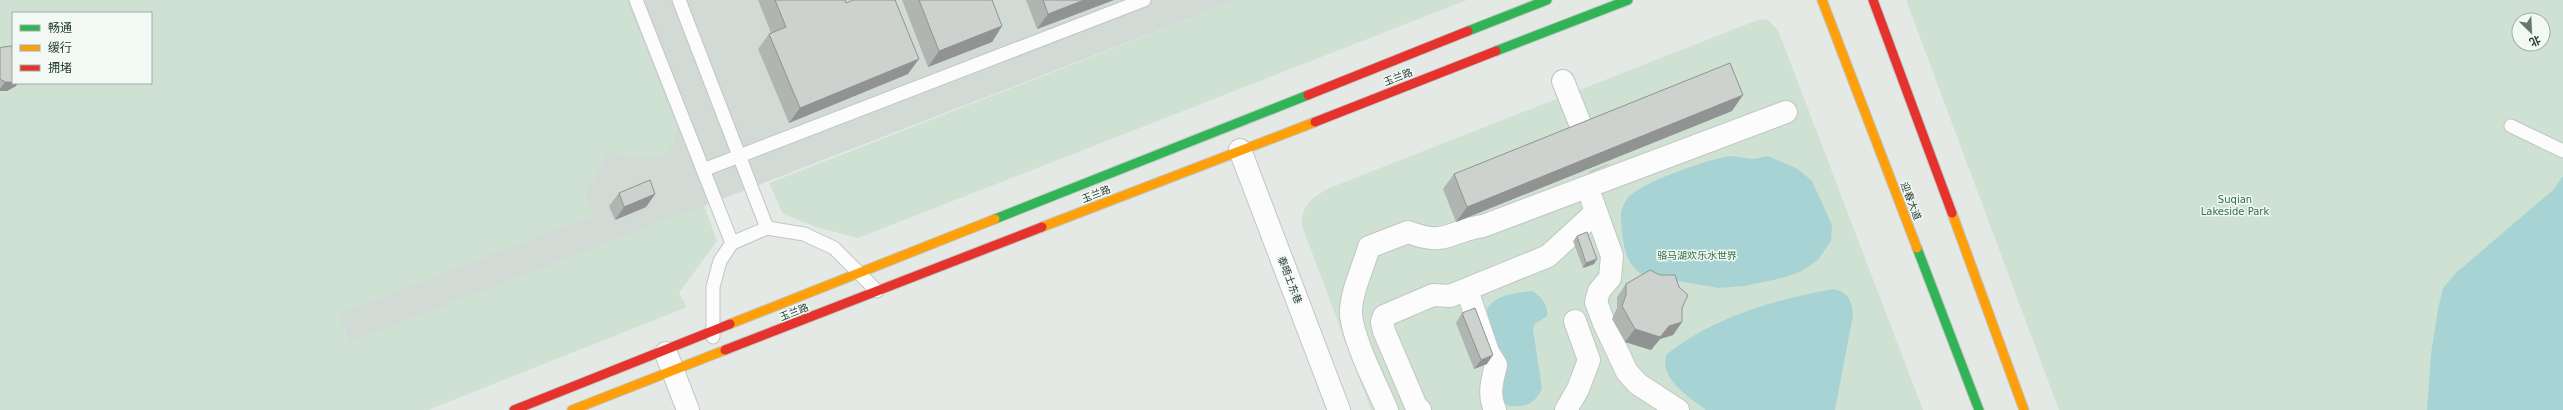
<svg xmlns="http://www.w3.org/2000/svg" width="2563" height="410" font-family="'DejaVu Sans','Noto Sans SC',sans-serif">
  <rect width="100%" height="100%" fill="#e4e9e6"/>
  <path fill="#d2dad6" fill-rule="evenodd" d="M0,0H1237L176,410H0ZM13,13H151V83H13Z"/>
  <g fill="#cfe1d2" fill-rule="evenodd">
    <path d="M0,0H626L677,127C671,172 640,158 608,152L599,171L585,193L594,215L339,314L350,342L704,205L717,241L679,293L687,307L428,410H0ZM13,13H151V83H13Z"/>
    <polygon points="1237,0 1467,0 858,238 816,227 783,214 769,183"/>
    <path d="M1906,0H2563V410H2059ZM2519,20H2543V44H2519Z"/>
    <path d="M1767,19L1778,30L1923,410H1371L1302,226C1300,205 1314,196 1332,187L1755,21Z"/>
  </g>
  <g fill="#a8d3d4">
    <path d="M1731,156L1753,159L1768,156L1798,169L1812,181L1832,225L1831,241L1818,260L1800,272L1782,278L1744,286L1719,288L1643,275C1630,268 1625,254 1623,240C1622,230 1619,215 1623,206C1625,202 1628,196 1632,194C1648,181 1710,158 1731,156Z"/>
    <polygon points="2563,176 2563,410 2427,410 2431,354 2438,309 2443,288 2457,272 2554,189"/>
    <path d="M1834,289C1849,293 1852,301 1853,315L1835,410H1706C1688,396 1660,380 1666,355C1713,317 1776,299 1834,289Z"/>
    <path d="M1532,291C1541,296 1549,306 1547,316L1535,324L1533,329L1542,388C1536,404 1525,407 1509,406L1502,401L1487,309C1496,294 1516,293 1532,291Z"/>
  </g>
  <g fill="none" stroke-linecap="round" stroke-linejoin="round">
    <polyline stroke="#bec6c2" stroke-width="22" stroke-dasharray="22 11" stroke-linecap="butt" points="1586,137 1599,169"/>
    <g stroke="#c1c6c3" stroke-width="15">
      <g id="lane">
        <polyline points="636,0 732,243"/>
        <polyline points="679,0 767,228"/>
        <polyline points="2511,126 2563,151"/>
        <polyline points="703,170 1144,0"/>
        <polyline points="713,337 713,287 720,261 732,243 767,228 804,234 834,248 877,291"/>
      </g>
    </g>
    <g stroke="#c1c6c3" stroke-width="24">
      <g id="street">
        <polyline points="1563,81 1583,131"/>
        <polyline points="1240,150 1339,410"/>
        <polyline points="1592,200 1612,256 1610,278 1599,291 1596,302 1604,323 1627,372 1638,384 1678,410"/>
        <path d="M1467,290L1488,352L1496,365C1492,381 1488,395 1495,410"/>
        <polyline points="666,353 688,410"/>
        <path d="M1387,410C1376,384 1354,342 1351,315C1350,294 1363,268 1369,247L1408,232C1447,247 1448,231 1483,226L1786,112"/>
        <polyline points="1420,410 1416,406 1384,331 1382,322 1384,316 1433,295 1450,296 1548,256 1596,212"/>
        <polyline points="1566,410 1578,389 1589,360 1575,321"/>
      </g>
    </g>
    <g stroke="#c0c7c3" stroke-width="11">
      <g id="fast">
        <polyline points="1468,31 1547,0"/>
        <polyline points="1496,51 1628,0"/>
        <polyline points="995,219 1308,95"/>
        <polyline points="1917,248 1979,410"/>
      </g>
    </g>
    <g stroke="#c0c7c3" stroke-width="11">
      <g id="slow">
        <polyline points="1822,0 1917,248"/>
        <polyline points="1952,213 2024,410"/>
        <polyline points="1042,227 1315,122"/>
        <polyline points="730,324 995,219"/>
        <polyline points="572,410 725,350"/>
      </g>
    </g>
    <g stroke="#c0c7c3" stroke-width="11">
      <g id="jam">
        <polyline points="1873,0 1952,213"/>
        <polyline points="1308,95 1468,31"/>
        <polyline points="1315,122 1496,51"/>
        <polyline points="725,350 1042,227"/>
        <polyline points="514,410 730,324"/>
      </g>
    </g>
    <use href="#lane" stroke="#fbfcfb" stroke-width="13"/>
    <use href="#street" stroke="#fbfcfb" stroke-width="22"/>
    <use href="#fast" stroke="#30b455" stroke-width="9"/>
    <use href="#slow" stroke="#ff9f0a" stroke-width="9"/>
    <use href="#jam" stroke="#e5322d" stroke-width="9"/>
  </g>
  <g fill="#b0b5b2">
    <polygon points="758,0 845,0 846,3 908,74 789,123 758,49 769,34 771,33"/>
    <polygon points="902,0 992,0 1002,26 992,42 928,67"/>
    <polygon points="1026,0 1114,0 1037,29"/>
    <polygon points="0,48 16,86 7,91 0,91"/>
    <polygon points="1732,111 1456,222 1443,189 1454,174"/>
    <polygon points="619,193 655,194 646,207 615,220 609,206"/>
    <polygon points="1577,236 1594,264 1583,268 1573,241"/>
    <polygon points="1626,284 1682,308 1682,322 1673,335 1660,339 1651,350 1625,342 1612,319 1617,308 1617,297"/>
    <polygon points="1462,313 1487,364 1474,369 1456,323"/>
  </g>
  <g fill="#909391">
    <polygon points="1084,0 1114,0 1037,29 1048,14"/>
    <polygon points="1002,26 992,42 928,67 939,51"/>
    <polygon points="919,59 908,74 789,123 800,108"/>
    <polygon points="5,82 13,82 13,83 18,83 16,86 7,91 0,91 0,89"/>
    <polygon points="1743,95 1732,111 1456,222 1467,207"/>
    <polygon points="655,194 646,207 615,220 624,207"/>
    <polygon points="1597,259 1594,264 1583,268 1586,263"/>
    <polygon points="1682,322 1673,335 1660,339 1651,350 1625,342 1635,329 1669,326"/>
    <polygon points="1493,355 1487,364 1474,369 1481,360"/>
  </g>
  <g fill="#cdd2cf" stroke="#909391">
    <polygon points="775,0 845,0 846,3 853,0 895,0 919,59 800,108 769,34 786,27"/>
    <polygon points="919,0 992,0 1002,26 939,51"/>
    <polygon points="1043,0 1084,0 1048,14"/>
    <polygon points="12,46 13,82 5,82 0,79 0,48 3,47"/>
    <polygon points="1730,63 1743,95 1467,207 1454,174"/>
    <polygon points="650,180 655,194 624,207 619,193"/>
    <polygon points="1587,232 1597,259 1586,263 1577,236"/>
    <polygon points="1650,270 1660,275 1675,275 1679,287 1688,295 1682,308 1682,322 1669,326 1660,337 1635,329 1622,306 1626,295 1626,284"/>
    <polygon points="1475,308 1493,355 1481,360 1462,313"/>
  </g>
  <g text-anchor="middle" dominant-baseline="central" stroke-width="3" stroke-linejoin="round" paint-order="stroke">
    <g font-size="10" fill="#243b32" stroke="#f2f8f4">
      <text transform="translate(1398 77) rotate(-21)">玉兰路</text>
      <text transform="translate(1096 194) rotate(-21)">玉兰路</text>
      <text transform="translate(1911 201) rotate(69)">迎春大道</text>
      <text transform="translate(1290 280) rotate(69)">泰晤士东巷</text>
      <text transform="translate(794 312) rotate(-21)">玉兰路</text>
    </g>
    <g font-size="10" fill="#316e42" stroke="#f2f8f4">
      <text x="2235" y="199">Suqian<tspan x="2235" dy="12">Lakeside Park</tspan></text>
      <text x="1697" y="255">骆马湖欢乐水世界</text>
    </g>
  </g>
  <rect x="12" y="12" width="140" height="72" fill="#f2f8f4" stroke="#a0aca6"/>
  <rect x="20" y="25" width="20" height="6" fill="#30b455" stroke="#a0aca6"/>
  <text x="48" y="32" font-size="12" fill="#243b32">畅通</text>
  <rect x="20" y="45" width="20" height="6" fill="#ff9f0a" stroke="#a0aca6"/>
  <text x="48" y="52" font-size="12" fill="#243b32">缓行</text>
  <rect x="20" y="65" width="20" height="6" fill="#e5322d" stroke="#a0aca6"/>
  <text x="48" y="72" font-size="12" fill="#243b32">拥堵</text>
  <g transform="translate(2531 32) rotate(156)"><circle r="19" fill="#f2f8f4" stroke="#a0aca6"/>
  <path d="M0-3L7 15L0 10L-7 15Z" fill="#677871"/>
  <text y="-6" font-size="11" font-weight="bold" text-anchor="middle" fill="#243b32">北</text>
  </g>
</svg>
